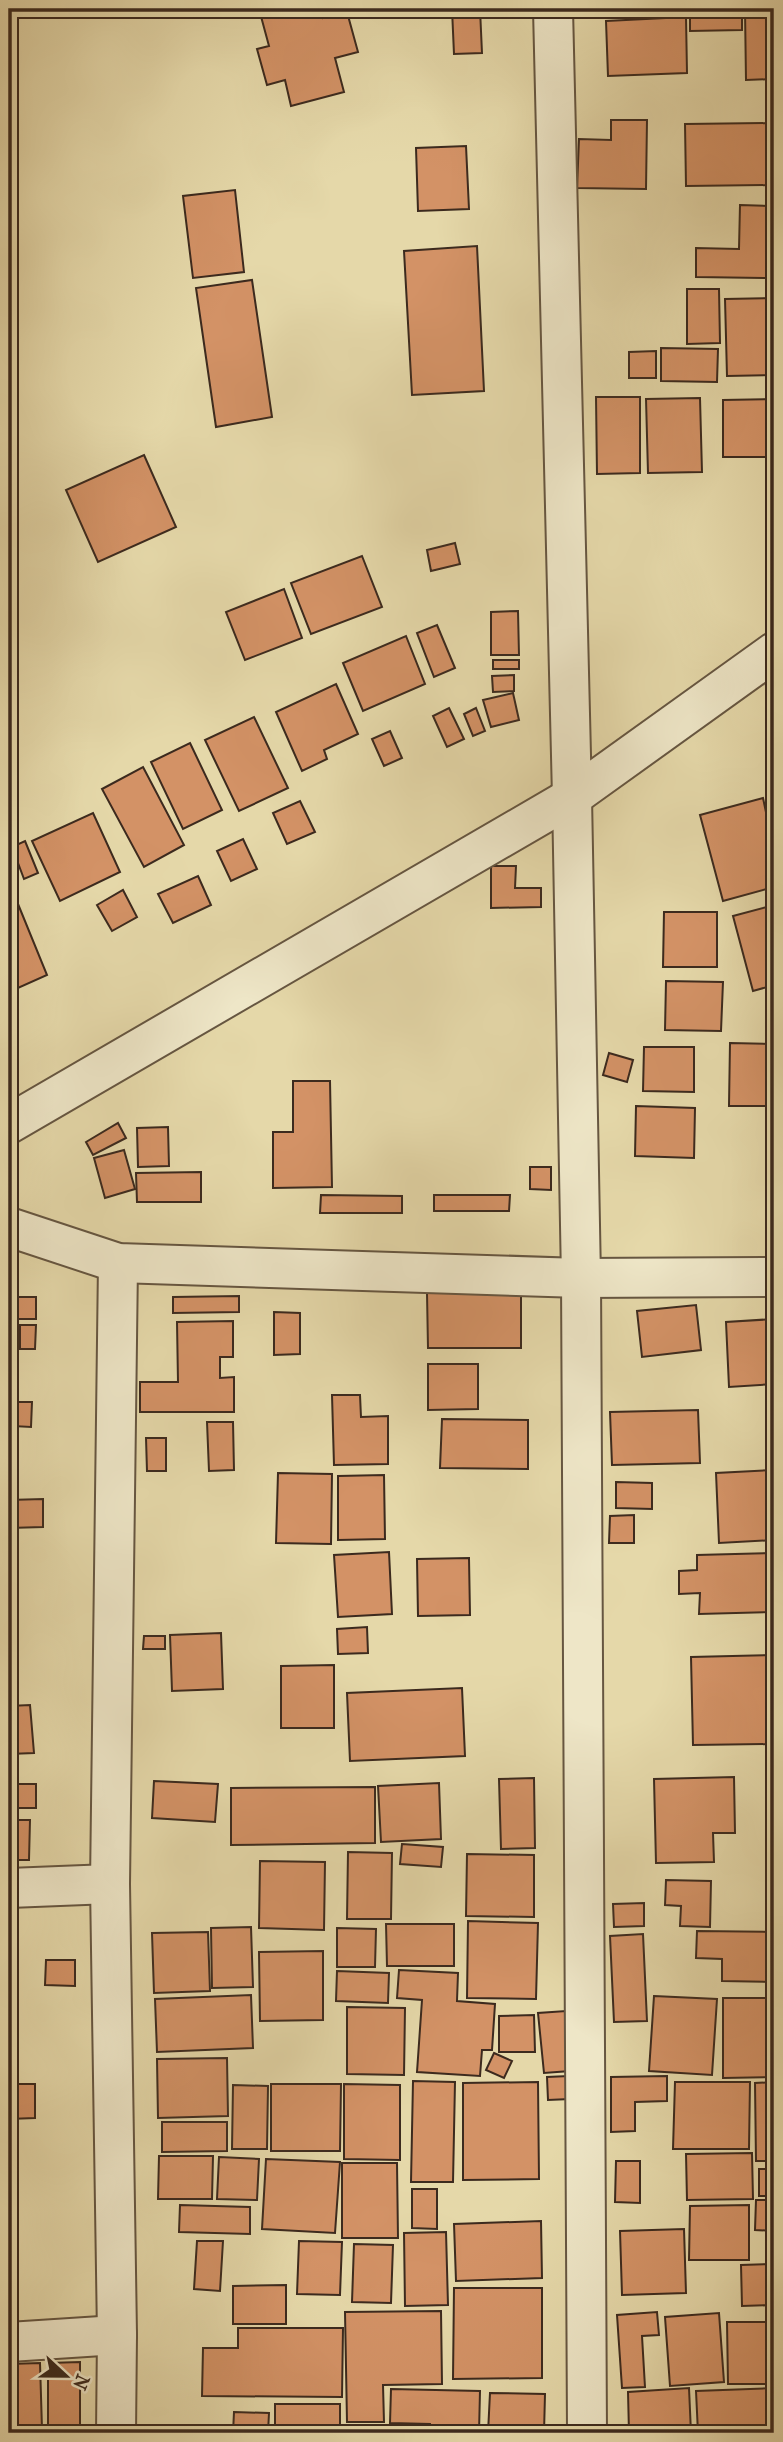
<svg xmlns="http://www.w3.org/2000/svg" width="783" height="2442" font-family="'IM FELL French Canon',serif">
  <rect width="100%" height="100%" fill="#e5d8a9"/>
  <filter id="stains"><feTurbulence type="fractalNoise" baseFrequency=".00286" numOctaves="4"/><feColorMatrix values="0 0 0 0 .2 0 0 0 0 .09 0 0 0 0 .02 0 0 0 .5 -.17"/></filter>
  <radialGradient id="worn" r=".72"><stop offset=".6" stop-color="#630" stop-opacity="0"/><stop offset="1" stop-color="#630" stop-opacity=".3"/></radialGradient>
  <g fill="#d39266" stroke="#3c2a1e" stroke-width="2">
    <polygon points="259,9 321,9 323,18 347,12 358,52 335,58 344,92 291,106 285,80 267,85 257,49 269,46"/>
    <polygon points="452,9 480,9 482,53 454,54"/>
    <polygon points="590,9 614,9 614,13 590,14"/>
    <polygon points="690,9 742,9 742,30 690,31"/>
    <polygon points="745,9 774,9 774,79 746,80"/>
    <polygon points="686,17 687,73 608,76 606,21"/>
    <polygon points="611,120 647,120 646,189 577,188 579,139 611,140"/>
    <polygon points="774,123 774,185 686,186 685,124"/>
    <polygon points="466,146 469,209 418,211 416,148"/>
    <polygon points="235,190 244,272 193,278 183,196"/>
    <polygon points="740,205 770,206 768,278 696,277 696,248 739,249"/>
    <polygon points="477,246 484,391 412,395 404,251"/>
    <polygon points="252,280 272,417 216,427 196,288"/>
    <polygon points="687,289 719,289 720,343 687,344"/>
    <polygon points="774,298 774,375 727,376 725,299"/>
    <polygon points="661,348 718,349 717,382 661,381"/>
    <polygon points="656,351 656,378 629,378 629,352"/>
    <polygon points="596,397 640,397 640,473 597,474"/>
    <polygon points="700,398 702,472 648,473 646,399"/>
    <polygon points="774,399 774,457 723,457 723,400"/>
    <polygon points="144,455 176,527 98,562 66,490"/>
    <polygon points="455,543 460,564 431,571 427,550"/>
    <polygon points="362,556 382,607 311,634 291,583"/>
    <polygon points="284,589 302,638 245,660 226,612"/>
    <polygon points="518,611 519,655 491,655 491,612"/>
    <polygon points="437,625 455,668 434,677 417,633"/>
    <polygon points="406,636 425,684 363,711 343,663"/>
    <rect x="493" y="660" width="26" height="9"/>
    <polygon points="514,675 514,691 493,692 492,676"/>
    <polygon points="774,683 774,708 766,686"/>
    <polygon points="336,684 358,734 324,750 327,759 302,771 276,712"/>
    <polygon points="513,693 519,720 491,727 483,700"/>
    <polygon points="449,708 464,739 447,747 433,716"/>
    <polygon points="476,708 485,731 473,736 464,714"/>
    <polygon points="254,717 288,788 239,811 205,740"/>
    <polygon points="390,731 402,758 384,766 372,739"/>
    <polygon points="190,743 222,810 183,829 151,762"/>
    <polygon points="143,767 184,845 144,867 102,789"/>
    <polygon points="763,798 767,817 774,815 774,887 723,901 700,815"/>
    <polygon points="300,801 315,832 287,844 273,813"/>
    <polygon points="93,813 120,872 60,901 32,841"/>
    <polygon points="243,839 257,869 231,881 217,851"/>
    <polygon points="25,841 38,873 24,879 12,847"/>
    <polygon points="491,866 516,866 515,888 541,888 541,907 491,908"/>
    <polygon points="198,876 211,905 173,923 158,894"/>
    <polygon points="123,890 137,917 112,931 97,905"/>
    <polygon points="18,904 47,975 9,992 9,908"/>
    <polygon points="774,905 774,985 753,991 733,916"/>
    <polygon points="664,912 717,912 717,967 663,967"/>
    <polygon points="666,981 723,982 721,1031 665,1030"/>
    <polygon points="730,1043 774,1044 774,1106 729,1106"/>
    <polygon points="644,1047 694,1047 694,1092 643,1091"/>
    <polygon points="609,1053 633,1060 627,1082 603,1075"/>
    <polygon points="293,1081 330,1081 332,1187 273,1188 273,1132 293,1132"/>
    <polygon points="636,1106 695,1108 694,1158 635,1156"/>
    <polygon points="118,1123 126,1138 93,1155 86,1142"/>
    <polygon points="168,1127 169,1166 138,1167 137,1128"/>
    <polygon points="124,1150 135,1189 105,1198 94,1158"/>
    <polygon points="530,1167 551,1167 551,1190 530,1189"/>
    <polygon points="201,1172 201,1202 137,1202 136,1173"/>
    <polygon points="321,1195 402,1196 402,1213 320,1213"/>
    <polygon points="434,1195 510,1195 509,1211 434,1211"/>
    <polygon points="521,1292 521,1348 428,1348 427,1293"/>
    <polygon points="239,1296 239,1312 173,1313 173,1297"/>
    <rect x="9" y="1297" width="27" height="22"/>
    <polygon points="696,1305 701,1350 642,1357 637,1311"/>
    <polygon points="274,1312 300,1313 300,1354 274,1355"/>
    <polygon points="774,1319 774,1384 729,1387 726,1322"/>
    <polygon points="233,1321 233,1357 220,1357 220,1378 234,1377 234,1412 140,1412 140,1382 178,1382 177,1322"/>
    <polygon points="20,1325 36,1325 35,1349 20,1349"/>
    <polygon points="9,1327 17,1327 16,1351 9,1351"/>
    <polygon points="428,1364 478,1364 478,1409 428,1410"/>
    <polygon points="9,1383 11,1383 10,1402 32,1402 31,1427 13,1426 12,1464 9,1464"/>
    <polygon points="332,1395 360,1395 361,1417 388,1416 388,1464 334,1465"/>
    <polygon points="698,1410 700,1463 612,1465 610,1412"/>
    <polygon points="442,1419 528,1420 528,1469 440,1468"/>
    <polygon points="207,1422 233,1422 234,1470 209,1471"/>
    <polygon points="146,1438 166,1438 166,1471 147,1471"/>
    <polygon points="774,1470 774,1540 719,1543 716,1473"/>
    <polygon points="278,1473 332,1474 331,1544 276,1543"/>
    <polygon points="384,1475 385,1539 338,1540 338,1476"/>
    <polygon points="616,1482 652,1483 652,1509 616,1508"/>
    <polygon points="43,1499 43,1527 9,1528 9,1500"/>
    <polygon points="634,1515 634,1543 609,1543 610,1516"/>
    <polygon points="389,1552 392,1614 338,1617 334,1555"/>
    <polygon points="774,1553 774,1612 699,1614 700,1593 679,1594 679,1571 697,1570 697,1555"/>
    <polygon points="469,1558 470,1615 418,1616 417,1559"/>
    <polygon points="367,1627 368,1653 338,1654 337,1629"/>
    <polygon points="221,1633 223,1689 172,1691 170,1635"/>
    <polygon points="144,1636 165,1636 165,1649 143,1649"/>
    <polygon points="774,1655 774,1744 693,1745 691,1657"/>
    <polygon points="334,1665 334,1728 281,1728 281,1666"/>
    <polygon points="462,1688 465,1756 350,1761 347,1693"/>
    <polygon points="30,1705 34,1753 9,1754 9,1706"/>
    <polygon points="734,1777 735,1833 713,1833 714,1862 656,1863 654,1779"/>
    <polygon points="534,1778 535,1848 501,1849 499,1779"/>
    <polygon points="154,1781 218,1784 215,1822 152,1818"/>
    <polygon points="439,1783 441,1839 381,1842 378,1786"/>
    <rect x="9" y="1784" width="27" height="24"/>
    <polygon points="375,1787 375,1843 231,1845 231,1788"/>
    <polygon points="9,1820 30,1820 29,1860 9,1860"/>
    <polygon points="402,1844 443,1847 441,1867 400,1864"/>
    <polygon points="348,1852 392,1853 391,1919 347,1919"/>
    <polygon points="467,1854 534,1855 534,1917 466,1916"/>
    <polygon points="260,1861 325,1862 324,1930 259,1928"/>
    <polygon points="666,1880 711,1881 710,1927 680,1926 681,1906 665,1905"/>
    <polygon points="644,1903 644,1926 614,1927 613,1904"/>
    <polygon points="468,1921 538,1923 536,1999 467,1998"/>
    <polygon points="386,1924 454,1924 454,1966 387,1966"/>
    <polygon points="251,1927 253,1987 212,1988 211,1928"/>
    <polygon points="337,1928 376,1929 375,1967 337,1967"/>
    <polygon points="697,1931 774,1932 774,1982 722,1981 722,1959 696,1958"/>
    <polygon points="208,1932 210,1991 154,1993 152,1933"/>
    <polygon points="643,1934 647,2021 614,2022 610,1936"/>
    <polygon points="323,1951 323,2020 260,2021 259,1952"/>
    <polygon points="46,1960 75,1960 75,1986 45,1985"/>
    <polygon points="399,1970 458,1973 457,2001 495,2004 492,2050 482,2050 480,2076 417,2072 422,2000 397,1998"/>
    <polygon points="337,1971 389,1973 388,2003 336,2001"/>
    <polygon points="251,1995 253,2048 157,2052 155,1999"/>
    <polygon points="654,1996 717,1999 712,2075 649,2071"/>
    <polygon points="723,1998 774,1998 774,2077 723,2078"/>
    <polygon points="347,2007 405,2008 404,2075 347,2074"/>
    <polygon points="566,2011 570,2071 544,2073 538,2013"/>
    <polygon points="534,2015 535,2052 499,2052 499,2016"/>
    <polygon points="494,2053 512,2061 504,2078 486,2070"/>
    <polygon points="227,2058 228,2116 158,2118 157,2059"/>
    <polygon points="569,2076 570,2099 548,2100 547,2077"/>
    <polygon points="667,2076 667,2101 635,2102 635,2131 611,2132 611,2077"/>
    <polygon points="413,2081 455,2082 453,2182 411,2182"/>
    <polygon points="538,2082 539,2179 463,2180 463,2083"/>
    <polygon points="675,2082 750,2082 749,2149 673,2149"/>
    <polygon points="774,2082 774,2161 756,2161 755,2083"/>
    <polygon points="9,2084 35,2084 35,2118 9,2119"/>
    <polygon points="271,2084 341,2084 340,2151 271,2151"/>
    <polygon points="344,2084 400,2085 400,2160 344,2159"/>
    <polygon points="233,2085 268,2086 267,2149 232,2149"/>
    <polygon points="162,2122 227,2122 227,2151 162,2152"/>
    <polygon points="752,2153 753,2199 687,2200 686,2154"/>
    <polygon points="159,2156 213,2156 212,2199 158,2199"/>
    <polygon points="219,2157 259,2159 257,2200 217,2199"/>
    <polygon points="266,2159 340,2162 335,2233 262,2229"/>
    <polygon points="616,2161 640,2161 640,2203 615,2202"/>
    <polygon points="342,2163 397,2163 398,2238 342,2238"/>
    <rect x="759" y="2169" width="15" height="27"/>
    <polygon points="412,2189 437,2189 437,2229 412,2228"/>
    <polygon points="756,2200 774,2200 774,2231 755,2230"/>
    <polygon points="180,2205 250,2207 250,2234 179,2232"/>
    <polygon points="749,2205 749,2260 689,2260 690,2206"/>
    <polygon points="541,2221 542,2278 456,2281 454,2224"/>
    <polygon points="684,2229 686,2293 622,2295 620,2231"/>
    <polygon points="446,2232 448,2305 405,2306 404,2233"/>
    <polygon points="197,2241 223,2241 220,2291 194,2289"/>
    <polygon points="299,2241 342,2242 340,2295 297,2294"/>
    <polygon points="354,2244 393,2245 391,2303 352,2302"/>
    <polygon points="774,2264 774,2305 742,2306 741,2265"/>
    <polygon points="286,2285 286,2324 233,2324 233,2286"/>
    <polygon points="454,2288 542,2288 542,2378 453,2379"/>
    <polygon points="441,2311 442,2384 383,2385 384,2422 347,2422 345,2312"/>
    <polygon points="657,2312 659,2335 642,2336 645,2387 622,2388 617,2315"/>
    <polygon points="719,2313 724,2382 670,2386 665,2317"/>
    <polygon points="727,2322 774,2322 774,2384 728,2384"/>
    <polygon points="238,2328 343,2328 342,2397 202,2396 203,2348 238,2348"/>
    <polygon points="80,2362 80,2425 48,2426 48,2363"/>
    <polygon points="40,2363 42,2429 9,2430 9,2364"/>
    <polygon points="689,2388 691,2433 629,2433 628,2392"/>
    <polygon points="774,2388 774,2433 698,2433 696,2391"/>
    <polygon points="391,2389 480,2391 479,2433 430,2433 430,2424 390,2423"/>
    <polygon points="490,2393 545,2394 544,2433 488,2433"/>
    <rect x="275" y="2404" width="65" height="29"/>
    <polygon points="234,2412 269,2413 268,2433 233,2433"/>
    <polygon points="143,2429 187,2431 187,2433 143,2433"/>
    <polygon points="420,2431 420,2433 375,2433 375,2432"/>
  </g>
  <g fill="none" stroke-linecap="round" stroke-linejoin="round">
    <g stroke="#665641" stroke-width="42">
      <g id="minor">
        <polyline points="553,9 572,797 581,1278 587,2433"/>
        <polyline points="9,1124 572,797 774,652"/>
        <polyline points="9,1227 118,1263 581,1278 774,1277"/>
        <polyline points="9,1888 110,1884"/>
        <polyline points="9,2342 117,2335"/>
        <polyline points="116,2433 117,2335 110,1884 118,1263"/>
      </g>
    </g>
    <use href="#minor" stroke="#eee6c7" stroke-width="38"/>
  </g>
  <rect width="783" height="2442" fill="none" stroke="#e5d8a9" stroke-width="35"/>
  <rect x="10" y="10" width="762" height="2421" fill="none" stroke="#3c2a1e" stroke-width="3.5"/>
  <rect x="18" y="18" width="748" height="2407" fill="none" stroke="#3c2a1e" stroke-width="2"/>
  <g transform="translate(66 2376) rotate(112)" stroke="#eee6c7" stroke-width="5" paint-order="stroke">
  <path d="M0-5L12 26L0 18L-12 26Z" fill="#3c2a1e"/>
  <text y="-10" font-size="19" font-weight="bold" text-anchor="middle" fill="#3c2a1e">N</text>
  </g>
  <rect width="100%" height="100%" filter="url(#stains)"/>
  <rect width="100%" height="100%" fill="url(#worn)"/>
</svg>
